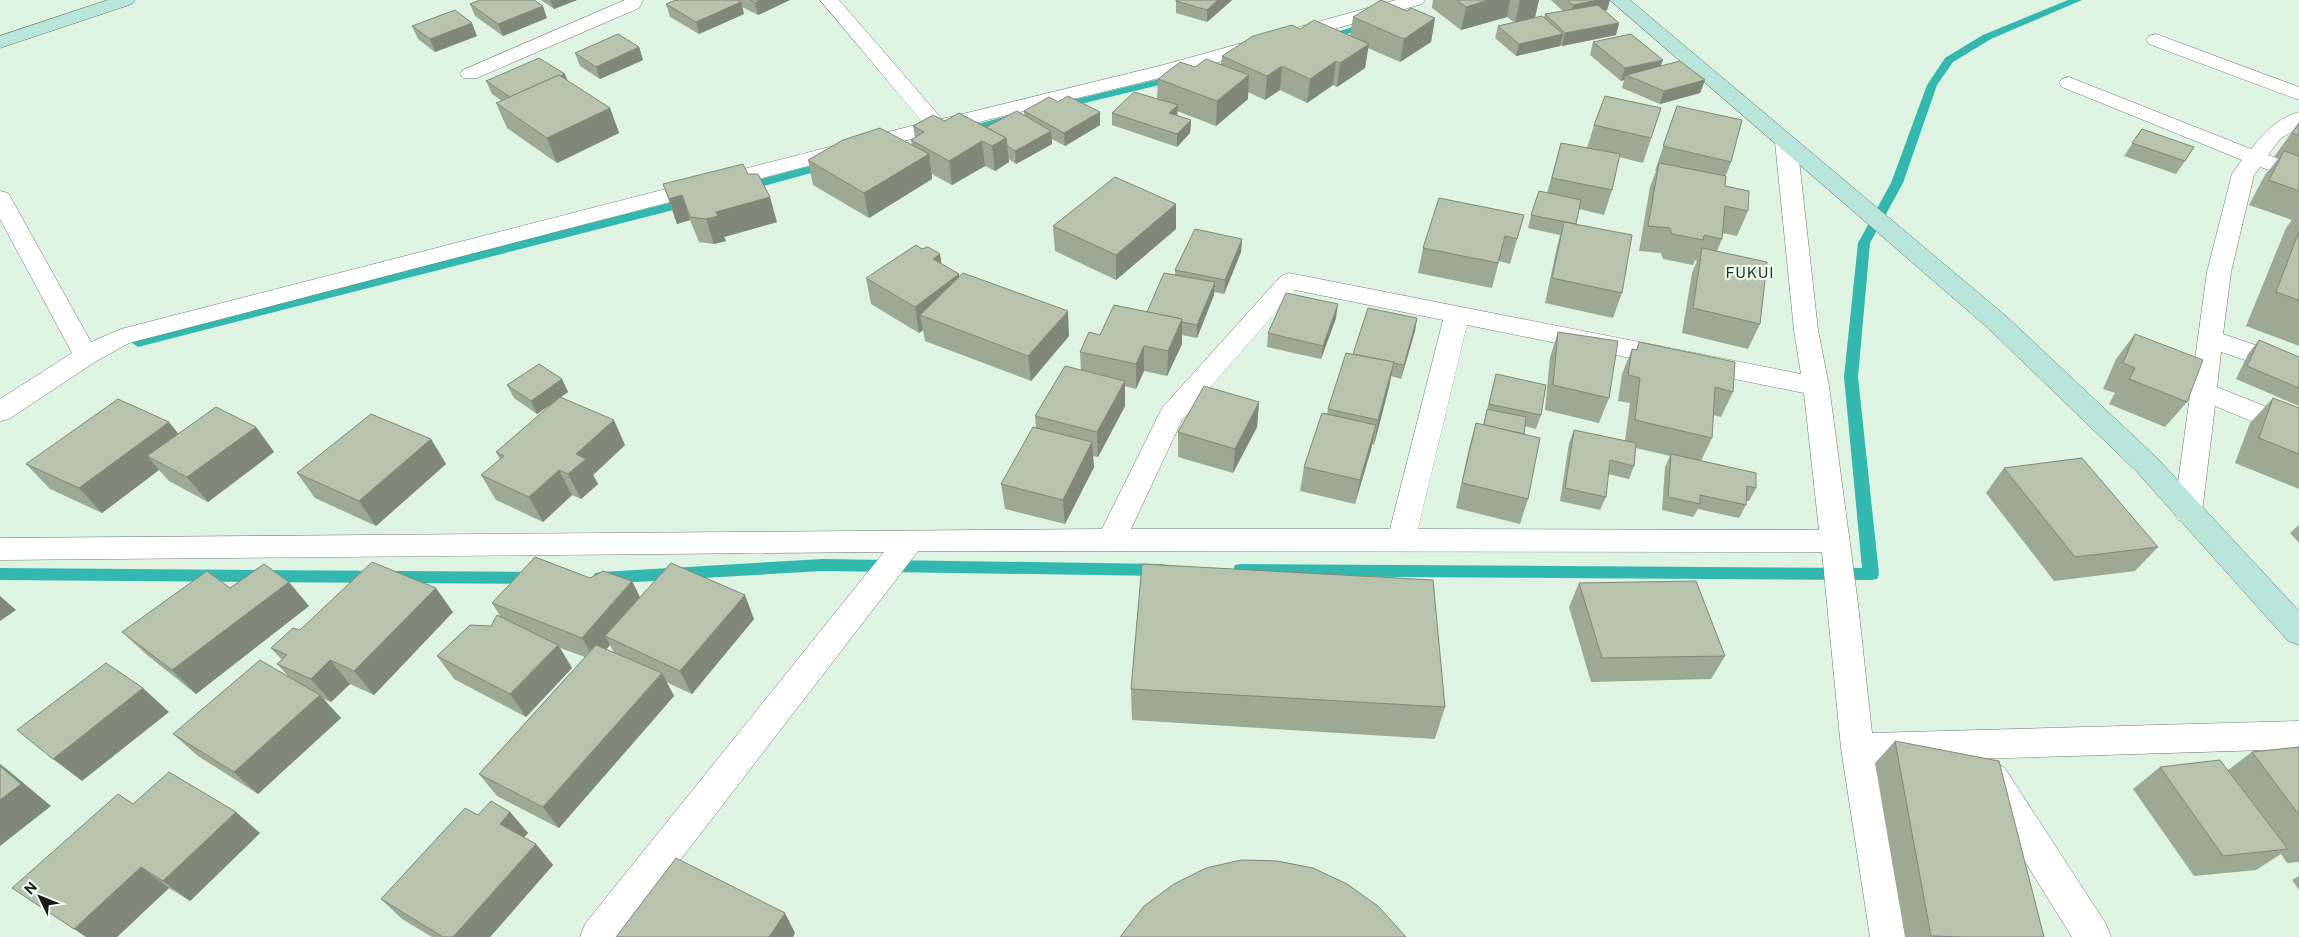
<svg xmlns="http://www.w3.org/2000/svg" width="2299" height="937" font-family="'Public Sans',sans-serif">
  <rect width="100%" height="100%" fill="#def3e1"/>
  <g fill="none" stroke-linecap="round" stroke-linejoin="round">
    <g fill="#33b8af" fill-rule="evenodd">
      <polygon points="2068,0 2082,0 1991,39 1953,62 1937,85 1903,183 1870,243 1858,377 1879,574 1877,579 1871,580 1241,576 1235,575 1233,570 1235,565 1241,564 1862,568 1844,377 1858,243 1891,183 1927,85 1945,58 1983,35"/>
      <polygon points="1371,21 1375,22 1375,26 1323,41 1318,38"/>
      <polygon points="1176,75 1181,78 1180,80 1060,109 1054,106 1056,104"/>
      <polygon points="1015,114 1021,117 1019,119 963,134 957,131 959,129"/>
      <polygon points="829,161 835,165 833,167 742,192 736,188 738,185"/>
      <polygon points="689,198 693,199 695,202 693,205 138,347 131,342 138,337"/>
      <polygon points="822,559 1161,564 1167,565 1169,570 1167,575 1161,576 822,571 601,584 595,583 593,578 595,573 601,572"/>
      <polygon points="0,568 533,572 539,573 541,578 539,583 533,584 0,580"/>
    </g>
    <g stroke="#697c6c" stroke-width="1">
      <g id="street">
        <polygon points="625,0 643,0 639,8 477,78 463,78 460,74 463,70"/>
        <polygon points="820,0 839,0 942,119 1167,64 1396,0 1425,0 1422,4 1180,73 942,131 129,343 95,362 9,419 0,421 0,399 72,353 0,219 0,191 8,193 11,198 91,342 121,329 923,123"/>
        <polygon points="2156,34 2299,87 2299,100 2149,44 2146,40 2149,36"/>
        <path d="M2069,77L2251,149C2264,133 2279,117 2299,112V127L2280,139L2268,155L2299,166V180L2260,167L2254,175L2231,272L2223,334L2299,360V378L2221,352L2217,387L2299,420V441L2215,406L2202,512L2198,520L2188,523L2178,520L2174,512L2207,272L2232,174L2242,160L2062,87L2059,83L2062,79Z"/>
        <path d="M1786,136L1793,138L1797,142L1818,330L1829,386L1858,604L1872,733L2299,721V749L1876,762L1906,937H1870L1841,748L1822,552L918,551L621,937H580L585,924L884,552L0,560V538L1102,529L1162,408L1281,276L1289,273L1801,374L1794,330L1775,142L1779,138ZM1295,290L1443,320L1390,529H1131L1182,420ZM1467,325L1804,393L1819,530L1418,529Z"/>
        <polygon points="1992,763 2004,767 2106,924 2111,937 2072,937 1980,789 1975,778 1980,767"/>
      </g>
    </g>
    <g stroke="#697c6c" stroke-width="1">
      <g id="secondary">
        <polygon points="108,0 135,0 132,4 0,48 0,36"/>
        <polygon points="1610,0 1630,0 2007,317 2157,458 2299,611 2299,645 2288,641 2137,472 1989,329"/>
      </g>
    </g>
    <use href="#street" fill="#fff" fill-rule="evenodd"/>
    <use href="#secondary" fill="#b9e5da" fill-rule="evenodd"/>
  </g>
  <g fill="#9da895" fill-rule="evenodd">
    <polygon points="541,0 577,0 554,9"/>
    <polygon points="676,0 790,0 758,15 742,7 744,14 699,34 670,17 666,4"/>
    <polygon points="1232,0 1207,22 1176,13 1176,1"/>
    <polygon points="1433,0 1539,0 1535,17 1544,17 1545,14 1563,11 1551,0 1610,0 1607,10 1605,11 1619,23 1616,35 1562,46 1561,45 1560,46 1516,56 1495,38 1498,26 1514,22 1507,17 1461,30 1432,8"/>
    <polygon points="470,4 547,18 503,36 475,16"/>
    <polygon points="1407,11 1435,18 1431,42 1400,62 1368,48 1365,68 1337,87 1333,85 1307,103 1280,90 1265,100 1248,92 1248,99 1216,126 1177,111 1177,116 1191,120 1190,133 1177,147 1112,125 1112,113 1157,99 1158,79 1195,67 1221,64 1222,56 1300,29 1350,36 1353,17"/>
    <polygon points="412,26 477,36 435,52 418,39"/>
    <polygon points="1593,42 1661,66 1705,80 1700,93 1660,104 1622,88 1624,80 1621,81 1590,55"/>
    <polygon points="639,47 643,60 600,79 580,66 575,53"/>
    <polygon points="486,81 567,81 610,108 619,133 557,163 507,128 496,103 502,101 492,94"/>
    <polygon points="1677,106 1731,162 1726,175 1725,186 1748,211 1737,236 1722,233 1722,239 1717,251 1760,324 1748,349 1682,333 1692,273 1697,261 1695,260 1693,265 1663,259 1661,253 1639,251 1650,187 1656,171 1655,171"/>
    <polygon points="1661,108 1643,163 1619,157 1612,190 1604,215 1579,209 1576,224 1622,293 1613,318 1545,303 1557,247 1560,235 1528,228 1531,215 1547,193 1561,143 1587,148 1594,125"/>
    <polygon points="1024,111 1100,125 1065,146 1052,139 1052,144 1016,164 1009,159 1009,162 995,171 985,166 952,185 932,174 932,179 869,218 813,185 808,160 912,145 911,140 915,137 913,126 945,121 986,127 1024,115"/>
    <polygon points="2299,122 2299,346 2246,326 2286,228 2292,220 2249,205 2265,175 2278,159 2274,157"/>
    <polygon points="2142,129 2185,161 2176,174 2124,156"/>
    <polygon points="748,174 777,222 724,237 726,241 714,244 699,242 690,220 677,224 663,184"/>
    <polygon points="1176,204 1176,229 1116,280 1055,251 1053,226"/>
    <polygon points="1524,215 1510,264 1499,261 1492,288 1418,273 1423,248"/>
    <polygon points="1242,239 1241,252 1224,294 1214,292 1214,295 1197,338 1182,335 1182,344 1167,376 1144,371 1136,389 1125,386 1125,406 1098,457 1093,456 1094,467 1065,524 1005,509 1001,484 1036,428 1035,416 1081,370 1080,352 1100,335 1147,312 1175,275 1175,270"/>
    <polygon points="942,264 959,276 1069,336 1031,381 925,341 923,330 919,333 871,304 866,278"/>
    <polygon points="1336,318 1321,359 1267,347 1268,333"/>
    <polygon points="1417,318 1415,331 1401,379 1391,376 1389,387 1374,445 1372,444 1355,504 1300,491 1304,467 1327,414 1328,409 1353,354"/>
    <polygon points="1558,332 1609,398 1599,423 1545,410 1550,357"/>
    <polygon points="2135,334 2187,402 2165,427 2109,404 2115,393 2103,389 2116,359"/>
    <polygon points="2259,340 2299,357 2299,406 2236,379 2248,354"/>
    <polygon points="1639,342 1733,392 1721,417 1713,415 1712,438 1701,461 1756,488 1749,501 1746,501 1746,505 1739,518 1698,509 1693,517 1662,510 1665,467 1670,456 1636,448 1634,466 1629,479 1608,474 1606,497 1600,510 1560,501 1569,443 1574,430 1625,441 1630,403 1618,401 1622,374 1632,349 1636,350"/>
    <polygon points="1496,374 1541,415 1536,429 1525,426 1524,434 1528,499 1520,524 1456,508 1469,448 1476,423 1483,425"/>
    <polygon points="562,379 568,392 561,397 625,445 593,475 598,484 581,499 572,495 543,522 496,500 481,475 500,459 496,452 553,403 537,414 514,398 507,385"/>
    <polygon points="2273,398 2299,408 2299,489 2235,463 2250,423"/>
    <polygon points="1259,402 1257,427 1233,473 1178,457 1178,432"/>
    <polygon points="256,427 274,452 208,502 169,481 159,470 102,513 50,489 26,464 179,434"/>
    <polygon points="431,439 446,464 376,526 315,498 297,473"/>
    <polygon points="2004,468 2158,547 2135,571 2054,581 1986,493"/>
    <polygon points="2299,525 2299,543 2290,533"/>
    <polygon points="1579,583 1725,656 1711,679 1591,682 1569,607"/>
    <polygon points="230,588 309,606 196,694 147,655 122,632"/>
    <path d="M640,597L754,619L692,694L666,682L674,696L559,828L497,796L479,774L585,657L560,648L572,668L526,717L454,679L437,656L491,626L500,616L492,603ZM610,645L614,653L606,649Z"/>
    <polygon points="453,612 374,695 350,684 331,702 323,699 341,718 258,794 198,756 173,734 290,678 277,664 282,660 271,648 300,630"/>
    <polygon points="1131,689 1445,707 1435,739 1132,720"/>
    <polygon points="1895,741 2044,937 1905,937 1875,763"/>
    <polygon points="2299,747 2299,862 2287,863 2281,854 2256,870 2194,876 2133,789 2160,767 2228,770 2252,752"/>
    <polygon points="133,804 260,833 190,901 169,888 117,937 86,937"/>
    <polygon points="510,812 528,833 524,837 536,844 553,865 490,937 432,937 402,919 381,899 478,815"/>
    <polygon points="2299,876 2299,890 2292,880"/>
  </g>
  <g fill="#808879">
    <polygon points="550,0 577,0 554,9"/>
    <polygon points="760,0 790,0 758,15 755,3"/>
    <polygon points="1218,0 1232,0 1207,22 1207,10"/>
    <polygon points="1488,0 1510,0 1507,17 1461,30 1466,7"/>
    <polygon points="1520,0 1539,0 1535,17 1515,23"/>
    <polygon points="1599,0 1610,0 1607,10 1570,17 1573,5"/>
    <polygon points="741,2 744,14 699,34 696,22"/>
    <polygon points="543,6 547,18 503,36 498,24"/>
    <polygon points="1435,18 1431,42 1400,62 1404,39"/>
    <polygon points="472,23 477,36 435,52 430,39"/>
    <polygon points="1619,23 1616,35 1562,46 1565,33"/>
    <polygon points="1563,34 1560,46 1516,56 1519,44"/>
    <polygon points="1369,44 1365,68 1337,87 1340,63"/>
    <polygon points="639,47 643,60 600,79 596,67"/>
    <polygon points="1663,60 1658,73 1626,75 1624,80 1621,81 1625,68"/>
    <polygon points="1336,61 1333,85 1307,103 1310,79"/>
    <polygon points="1282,66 1280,90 1265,100 1267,76"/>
    <polygon points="565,74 570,87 511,98"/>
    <polygon points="1249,75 1248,99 1216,126 1217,101"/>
    <polygon points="1705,80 1700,93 1660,104 1664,91"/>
    <polygon points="1178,105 1177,118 1169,113"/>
    <polygon points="610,108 619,133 557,163 547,138"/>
    <polygon points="1100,112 1100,125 1065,146 1064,133"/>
    <polygon points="1191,120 1190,133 1177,147 1177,134"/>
    <polygon points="1051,131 1052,144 1016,164 1015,151"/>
    <polygon points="1006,138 1009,162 995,171 992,146"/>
    <polygon points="982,141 985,166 952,185 949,161"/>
    <polygon points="929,154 932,179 869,218 864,193"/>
    <polygon points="682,195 690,220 677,224 669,199"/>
    <polygon points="770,197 777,222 724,237 726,241 714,244 706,219 716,212"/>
    <polygon points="1176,204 1176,229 1116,280 1116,255"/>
    <polygon points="1242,239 1241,252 1224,294 1225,280"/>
    <polygon points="940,254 944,279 933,259"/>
    <polygon points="959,274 962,299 920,315 923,330 919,333 915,307"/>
    <polygon points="1215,282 1214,295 1197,338 1197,325"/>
    <polygon points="1338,304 1336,318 1321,359 1323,346"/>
    <polygon points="1068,311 1069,336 1031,381 1028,356"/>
    <polygon points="1417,318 1415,331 1401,379 1404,365"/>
    <polygon points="1182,319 1182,344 1167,376 1168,351"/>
    <polygon points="1144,346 1144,371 1136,389 1136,364"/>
    <polygon points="1394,362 1389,387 1374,445 1378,420"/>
    <polygon points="562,379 568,392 537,414 531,401"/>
    <polygon points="1125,381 1125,406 1098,457 1097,432"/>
    <polygon points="1259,402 1257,427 1233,473 1235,449"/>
    <polygon points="614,420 625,445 593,475 598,484 581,499 568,474 576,454"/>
    <polygon points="169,422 189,447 147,456 159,470 102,513 79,488"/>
    <polygon points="1376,425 1371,450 1355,504 1360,480"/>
    <polygon points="256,427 274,452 208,502 187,477"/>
    <polygon points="431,439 446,464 376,526 359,501"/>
    <polygon points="1092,442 1094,467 1065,524 1063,500"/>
    <polygon points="559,470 572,495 543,522 529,497"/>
    <polygon points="632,581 644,605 605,636 610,645 596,662 582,638"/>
    <polygon points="289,582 309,606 196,694 172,670"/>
    <polygon points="436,588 453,612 374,695 354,671"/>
    <polygon points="745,595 754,619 692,694 680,671"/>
    <polygon points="0,596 16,610 0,621"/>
    <polygon points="558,645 572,668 526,717 510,694"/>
    <polygon points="330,660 350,684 331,702 311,679"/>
    <polygon points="662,673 674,696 559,828 543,807"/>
    <polygon points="143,688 169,712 82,781 53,759"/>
    <polygon points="320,695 341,718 258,794 234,772"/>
    <polygon points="0,764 9,771 51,806 0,846"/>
    <polygon points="236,812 260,833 190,901 163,881"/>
    <polygon points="510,812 528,833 517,845 500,824"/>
    <polygon points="536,844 553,865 490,937 453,937"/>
    <polygon points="141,867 169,888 117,937 86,937 74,929"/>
    <polygon points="785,913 795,933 793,937 769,937"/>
  </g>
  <g fill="#b7c3ad" stroke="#808879">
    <polygon points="480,0 534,0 543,6 498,24 470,4"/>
    <polygon points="676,0 737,0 741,2 696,22 666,4"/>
    <polygon points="750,0 760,0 755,3"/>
    <polygon points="1176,0 1218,0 1207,10 1176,1"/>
    <polygon points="1381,0 1407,11 1411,8 1435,18 1404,39 1353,17"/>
    <polygon points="1457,0 1488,0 1466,7"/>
    <polygon points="1568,0 1599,0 1573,5"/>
    <polygon points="1598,5 1619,23 1565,33 1545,14"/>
    <polygon points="455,10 472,23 430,39 412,26"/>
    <polygon points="1542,16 1563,34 1519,44 1498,26"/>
    <polygon points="1314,20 1369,44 1340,63 1336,61 1310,79 1282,66 1267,76 1222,56 1253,36 1292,25 1300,29"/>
    <polygon points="618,34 639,47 596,67 575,53"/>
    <polygon points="1631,34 1663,60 1625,68 1593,42"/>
    <polygon points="539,58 565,74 560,76 559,75 510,97 486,81"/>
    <polygon points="1206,59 1249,75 1217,101 1158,79 1180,62 1195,67"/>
    <polygon points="1680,61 1705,80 1664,91 1626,75"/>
    <polygon points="559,75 610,108 547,138 496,103"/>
    <polygon points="1134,92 1178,105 1169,113 1191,120 1177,134 1112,113"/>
    <polygon points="1068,96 1100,112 1064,133 1024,111 1049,97 1058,102"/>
    <polygon points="1605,96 1661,108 1651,138 1594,125"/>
    <polygon points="1677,106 1742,120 1731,162 1663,146"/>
    <polygon points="1017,111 1051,131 1015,151 1007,146 1006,138 986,127"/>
    <polygon points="959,113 1006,138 992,146 982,141 949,161 911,140 924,132 913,126 933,115 945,121"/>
    <polygon points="2299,124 2299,135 2292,133"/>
    <polygon points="880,128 929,154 864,193 808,160 843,140"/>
    <polygon points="2142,129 2194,147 2185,161 2132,143"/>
    <polygon points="1561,143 1620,154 1612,190 1552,178"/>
    <polygon points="2284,151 2299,156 2299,191 2269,180"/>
    <polygon points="1659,163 1726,176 1725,186 1749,191 1748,211 1725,206 1722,239 1704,235 1703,240 1672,234 1670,228 1648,226"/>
    <polygon points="743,164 748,174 758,174 770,197 716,212 718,216 706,219 690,217 682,195 669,199 663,184"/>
    <polygon points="1115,177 1176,204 1116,255 1053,226"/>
    <polygon points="1539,191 1581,200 1576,224 1531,215"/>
    <polygon points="1439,198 1524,215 1517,239 1505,236 1498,263 1423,248"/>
    <polygon points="1564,222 1632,235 1622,293 1552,278"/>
    <polygon points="1195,229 1242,239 1225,280 1175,270"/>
    <polygon points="2299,231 2299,300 2276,292"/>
    <polygon points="916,245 922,249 928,247 940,254 933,259 959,274 915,307 866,278"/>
    <polygon points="1702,248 1767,262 1760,324 1693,308"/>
    <polygon points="963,273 1068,311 1028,356 920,315"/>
    <polygon points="1164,273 1215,282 1197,325 1182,322 1182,319 1147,312"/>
    <polygon points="1286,293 1338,304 1323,346 1268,333"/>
    <polygon points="1114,305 1182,319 1168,351 1144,346 1136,364 1080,352 1089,332 1100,335"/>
    <polygon points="1368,308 1417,318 1404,365 1394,363 1394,362 1353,354"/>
    <polygon points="1558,332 1618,341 1609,398 1553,385"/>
    <polygon points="2135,334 2203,360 2187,402 2129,379 2135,368 2123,363"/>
    <polygon points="2259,340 2299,357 2299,388 2247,366"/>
    <polygon points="1639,342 1735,362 1733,392 1715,387 1712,438 1635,420 1640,378 1628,375 1632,349 1637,350"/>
    <polygon points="1346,353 1394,362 1378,420 1328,409"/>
    <polygon points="539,364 562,379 531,401 507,385"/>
    <polygon points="1065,366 1125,381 1097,432 1035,416"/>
    <polygon points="1496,374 1546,385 1541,415 1489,404"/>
    <polygon points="1204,386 1259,402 1235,449 1178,432"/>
    <polygon points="560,397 614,420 576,454 586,459 568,474 559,470 529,497 481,475 504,456 496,452"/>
    <polygon points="2273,398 2299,408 2299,454 2259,438"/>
    <polygon points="118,399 169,422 79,488 26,464"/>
    <polygon points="216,407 256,427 187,477 147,456"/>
    <polygon points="1487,409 1526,417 1524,434 1484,425"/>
    <polygon points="1322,413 1376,425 1360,480 1304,467"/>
    <polygon points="371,414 431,439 359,501 297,473"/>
    <polygon points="1476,423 1540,438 1528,499 1462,483"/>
    <polygon points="1033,427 1092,442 1063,500 1001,484"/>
    <polygon points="1574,430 1636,443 1634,466 1610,460 1606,497 1565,488"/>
    <polygon points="1671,454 1756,473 1756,488 1747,486 1746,505 1700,495 1700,504 1668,497"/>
    <polygon points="2082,458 2158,547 2075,557 2004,468"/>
    <polygon points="535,557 590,578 603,571 632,581 582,638 492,603"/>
    <polygon points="372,562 436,588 354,671 330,660 311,679 277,664 287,655 271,648 293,628 300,630"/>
    <polygon points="671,563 745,595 680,671 605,636"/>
    <polygon points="264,564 289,582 172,670 122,632 207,571 230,588"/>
    <polygon points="1142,564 1433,580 1445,707 1131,689"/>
    <polygon points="1696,581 1725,656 1602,658 1579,583"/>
    <polygon points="497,615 558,645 510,694 437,656 470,625 491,626"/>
    <polygon points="596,645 662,673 543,807 479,774"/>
    <polygon points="260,660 320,695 234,772 173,734"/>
    <polygon points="106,663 143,688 53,759 17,730"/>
    <polygon points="1895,741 1999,761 2044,937 1962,937 1931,936"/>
    <polygon points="2299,747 2299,815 2252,752"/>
    <polygon points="2220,760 2288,849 2223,856 2160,767"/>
    <polygon points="0,766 21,784 0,800"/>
    <polygon points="169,772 236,812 163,881 141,867 74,929 12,888 118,794 133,804"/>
    <polygon points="491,801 510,812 500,824 536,844 453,937 443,937 381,899 465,808 478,815"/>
    <polygon points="676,858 785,913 769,937 616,937"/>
    <polygon points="1241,860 1277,861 1313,868 1347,884 1378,906 1406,937 1120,937 1144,906 1174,884 1206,868"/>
  </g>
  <g text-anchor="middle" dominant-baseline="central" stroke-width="4.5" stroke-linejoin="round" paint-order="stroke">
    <g font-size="15" letter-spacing="1" fill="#1e2f22" stroke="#f1fef3">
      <text x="1750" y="272">FUKUI</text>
    </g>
  </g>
  <g transform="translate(40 897) rotate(313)" stroke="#f1fef3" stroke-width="4" paint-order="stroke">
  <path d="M0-4L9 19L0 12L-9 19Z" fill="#131b14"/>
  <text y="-8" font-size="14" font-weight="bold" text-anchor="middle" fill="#131b14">N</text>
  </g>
</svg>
